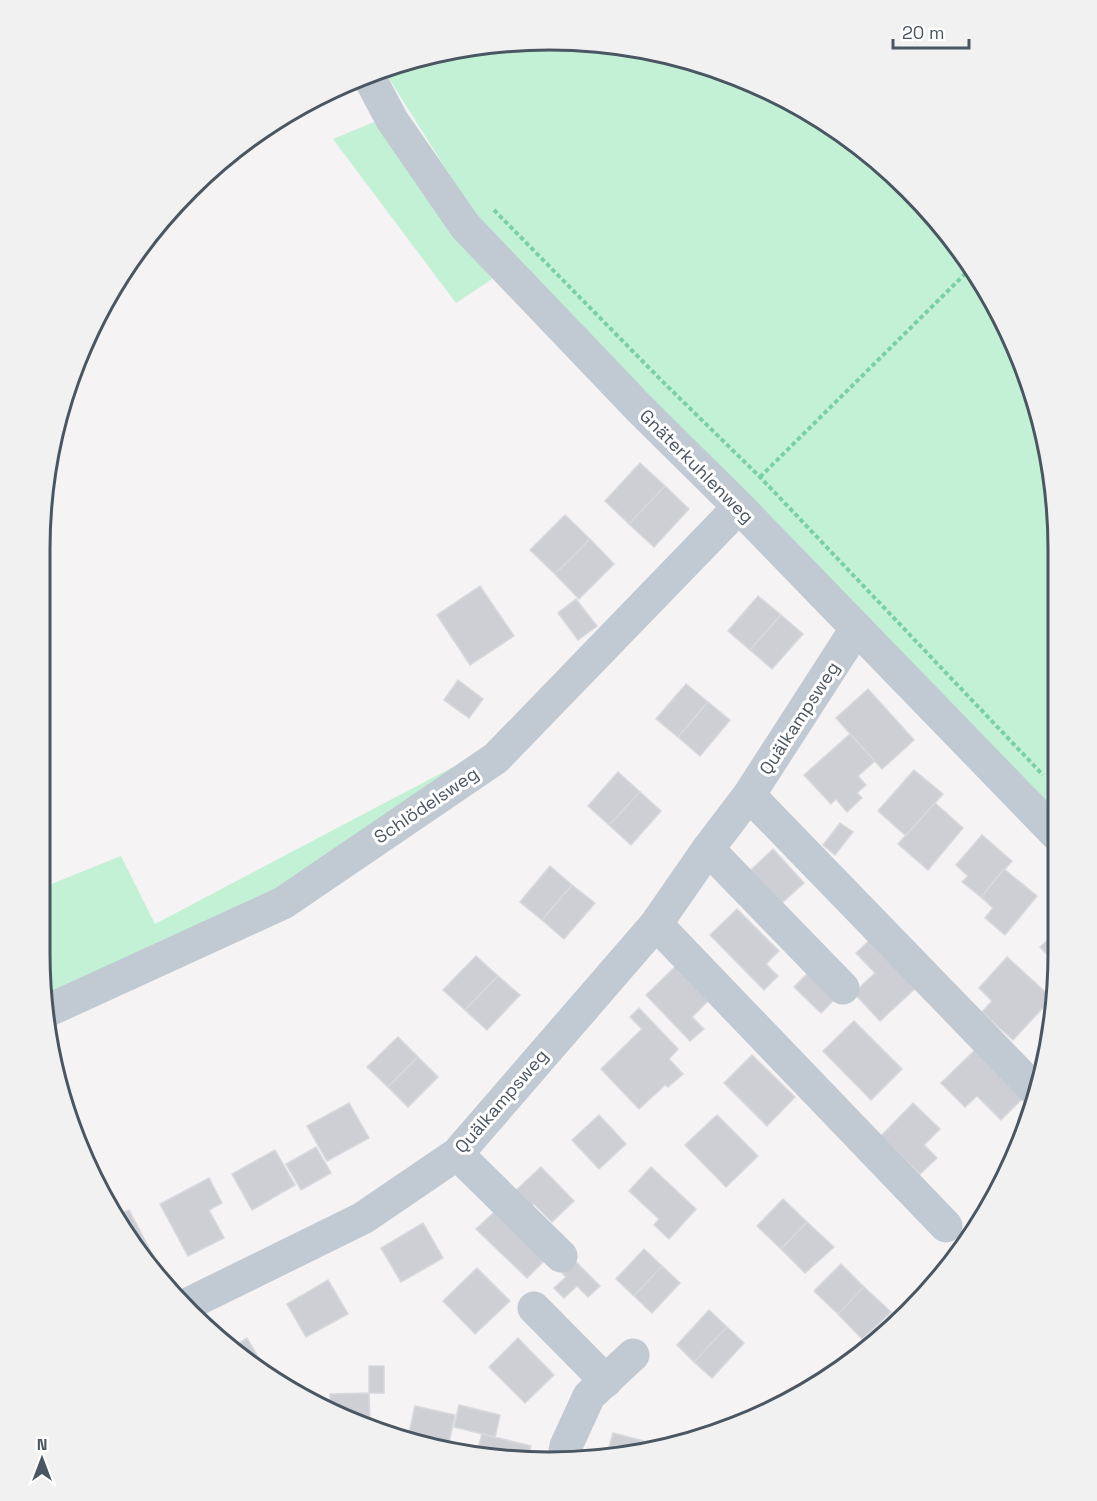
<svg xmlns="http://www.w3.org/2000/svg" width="1097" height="1501" font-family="'Space Grotesk',sans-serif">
  <rect width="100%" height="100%" fill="#f5f3f3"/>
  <g fill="#c3f1d5">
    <polygon points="515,40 615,43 712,66 803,107 884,165 952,238 1019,353 1054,482 1056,816 782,535 471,209 383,69 416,56"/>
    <polygon points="374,122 492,279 456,303 333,139"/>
    <polygon points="453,767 448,780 282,891 45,998 39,952 39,889 121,856 155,924"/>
  </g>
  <g fill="#cdcfd5" stroke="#d7d9de" stroke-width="1.5">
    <polygon points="640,463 665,486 629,524 605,501"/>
    <polygon points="665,486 689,509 654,547 629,524"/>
    <polygon points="565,515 590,539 555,574 530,550"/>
    <polygon points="590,539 614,564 579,599 555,574"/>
    <polygon points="480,586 514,636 470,665 437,615"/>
    <polygon points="758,596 781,615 750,650 728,631"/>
    <polygon points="576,599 597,626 578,640 558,613"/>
    <polygon points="781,615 803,634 772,669 750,650"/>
    <polygon points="458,680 483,699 469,718 444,700"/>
    <polygon points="686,684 708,702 678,737 656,719"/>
    <polygon points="868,689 914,740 882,769 836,718"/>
    <polygon points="708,702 730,720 700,756 678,737"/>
    <polygon points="850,734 875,761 858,776 866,785 857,793 862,798 847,812 836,799 831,804 804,775"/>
    <polygon points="914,770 943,794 906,836 878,811"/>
    <polygon points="618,772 640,792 609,825 588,806"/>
    <polygon points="640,792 661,811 631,845 609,825"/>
    <polygon points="935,803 963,828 928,870 898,844"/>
    <polygon points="840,823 853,832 835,855 823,845"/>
    <polygon points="982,835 1012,861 981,897 962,882 968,876 956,865"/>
    <polygon points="773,849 804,883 782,903 751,870"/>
    <polygon points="550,866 572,885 542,920 520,902"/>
    <polygon points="1004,869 1037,896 1005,935 985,918 993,908 981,897"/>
    <polygon points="572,885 595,903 564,939 542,920"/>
    <polygon points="737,909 779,951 766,964 778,976 764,990 710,935"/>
    <polygon points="1057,932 1057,965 1040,947"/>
    <polygon points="874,936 919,985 880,1021 854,993 875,973 856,953"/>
    <polygon points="476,956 498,976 465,1010 443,990"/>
    <polygon points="1007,957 1052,998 1013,1040 982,1012 992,1001 979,988"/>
    <polygon points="676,966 709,1000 692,1017 704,1029 690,1041 646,995"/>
    <polygon points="813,968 839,995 821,1013 794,987"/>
    <polygon points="498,976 520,995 487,1030 465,1010"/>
    <polygon points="639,1008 678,1049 669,1059 683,1074 668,1087 665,1085 639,1109 601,1069 642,1029 630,1017"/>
    <polygon points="854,1021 902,1069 871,1100 823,1051"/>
    <polygon points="398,1037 418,1057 388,1087 367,1067"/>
    <polygon points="980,1045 1028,1093 1001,1120 977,1096 965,1107 941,1083"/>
    <polygon points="752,1055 795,1097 767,1126 724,1083"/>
    <polygon points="418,1057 438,1077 408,1107 388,1087"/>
    <polygon points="349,1103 369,1138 327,1161 307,1126"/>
    <polygon points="913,1103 940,1129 924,1145 937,1158 920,1174 881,1136"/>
    <polygon points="599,1115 626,1144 599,1169 572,1140"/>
    <polygon points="717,1115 758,1156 726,1187 685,1145"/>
    <polygon points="316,1147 331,1173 301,1190 286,1164"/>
    <polygon points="275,1150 295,1185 252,1210 232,1174"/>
    <polygon points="541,1167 574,1201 552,1222 534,1204 527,1210 512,1194"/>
    <polygon points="651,1167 696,1209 669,1239 654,1225 659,1219 629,1191"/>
    <polygon points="209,1178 222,1203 209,1210 224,1238 188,1256 160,1204"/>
    <polygon points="783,1199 807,1222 781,1249 757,1226"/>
    <polygon points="502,1205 552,1253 527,1278 476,1229"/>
    <polygon points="129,1210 163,1275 160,1276 125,1235 116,1216"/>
    <polygon points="807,1222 834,1247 805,1273 781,1249"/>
    <polygon points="423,1223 443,1258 401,1282 381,1248"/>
    <polygon points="644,1249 662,1266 634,1296 616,1279"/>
    <polygon points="569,1255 600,1286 588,1297 577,1286 564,1298 554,1288 566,1277 557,1267"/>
    <polygon points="841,1264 864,1287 838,1314 814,1291"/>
    <polygon points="662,1266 680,1283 652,1313 634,1296"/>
    <polygon points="477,1268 510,1301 475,1334 443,1301"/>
    <polygon points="328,1280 348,1314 306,1337 287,1304"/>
    <polygon points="864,1287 891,1312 862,1339 838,1314"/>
    <polygon points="709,1310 727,1327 694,1362 677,1345"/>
    <polygon points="727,1327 744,1343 712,1378 694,1362"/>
    <polygon points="247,1338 262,1364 258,1366 231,1348"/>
    <polygon points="518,1338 554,1375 525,1403 489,1367"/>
    <rect x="369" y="1366" width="15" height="27"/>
    <polygon points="305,1389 307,1399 295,1390"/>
    <polygon points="369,1393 370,1425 330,1412 330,1394"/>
    <polygon points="459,1405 500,1415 495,1437 454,1427"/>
    <polygon points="415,1406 455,1415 447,1451 408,1438"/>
    <polygon points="613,1433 644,1441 642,1450 615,1458 606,1457"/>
    <polygon points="482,1434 531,1446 529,1455 477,1453"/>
  </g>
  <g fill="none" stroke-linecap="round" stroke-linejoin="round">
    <g stroke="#7ad0a6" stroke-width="4" stroke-dasharray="4.5 3" stroke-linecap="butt">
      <polyline points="494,210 661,380 760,477 1043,775"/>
      <polyline points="760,477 970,269"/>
    </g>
    <g stroke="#c1cad2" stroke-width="33">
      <polyline points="368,75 392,120 465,226 640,409 739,507 1056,834"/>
      <polyline points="749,795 1036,1091"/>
      <polyline points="708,849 843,988"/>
      <polyline points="656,924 946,1226"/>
      <polyline points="47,1011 283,903 496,758 739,507"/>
      <polyline points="457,1154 561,1256"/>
      <polyline points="186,1305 363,1218 457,1154 656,924 708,849 749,795 856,629"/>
      <polyline points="534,1308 606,1381"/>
      <polyline points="564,1456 566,1446 589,1396 633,1355"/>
    </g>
  </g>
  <g text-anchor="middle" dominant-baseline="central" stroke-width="6" stroke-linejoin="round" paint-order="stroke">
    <g font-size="18" fill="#4a5661" stroke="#fff">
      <text transform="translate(697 466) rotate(45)">Gnäterkuhlenweg</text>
      <text transform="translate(799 718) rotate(-57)">Quälkampsweg</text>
      <text transform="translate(426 805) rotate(-34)">Schlödelsweg</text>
      <text transform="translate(501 1101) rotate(-49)">Quälkampsweg</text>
    </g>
  </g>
  <path d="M0 0H1097V1501H0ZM549 50H549A499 499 0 0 1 1048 549V953A499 499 0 0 1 549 1452H549A499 499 0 0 1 50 953V549A499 499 0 0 1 549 50Z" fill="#f1f1f2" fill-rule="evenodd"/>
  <path fill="none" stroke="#4a5661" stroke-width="3" d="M549 50H549A499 499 0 0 1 1048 549V953A499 499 0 0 1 549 1452H549A499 499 0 0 1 50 953V549A499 499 0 0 1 549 50Z"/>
  <g transform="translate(42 1459)" stroke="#ffffff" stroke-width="4.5" paint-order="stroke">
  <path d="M0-4.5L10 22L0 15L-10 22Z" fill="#4a5661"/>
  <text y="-9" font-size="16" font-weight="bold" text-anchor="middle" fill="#4a5661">N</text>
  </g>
  <path d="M893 39v9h76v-9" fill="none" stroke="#4a5661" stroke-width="3"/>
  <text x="902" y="39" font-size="18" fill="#4a5661" stroke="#ffffff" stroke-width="4.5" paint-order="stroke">20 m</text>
</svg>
